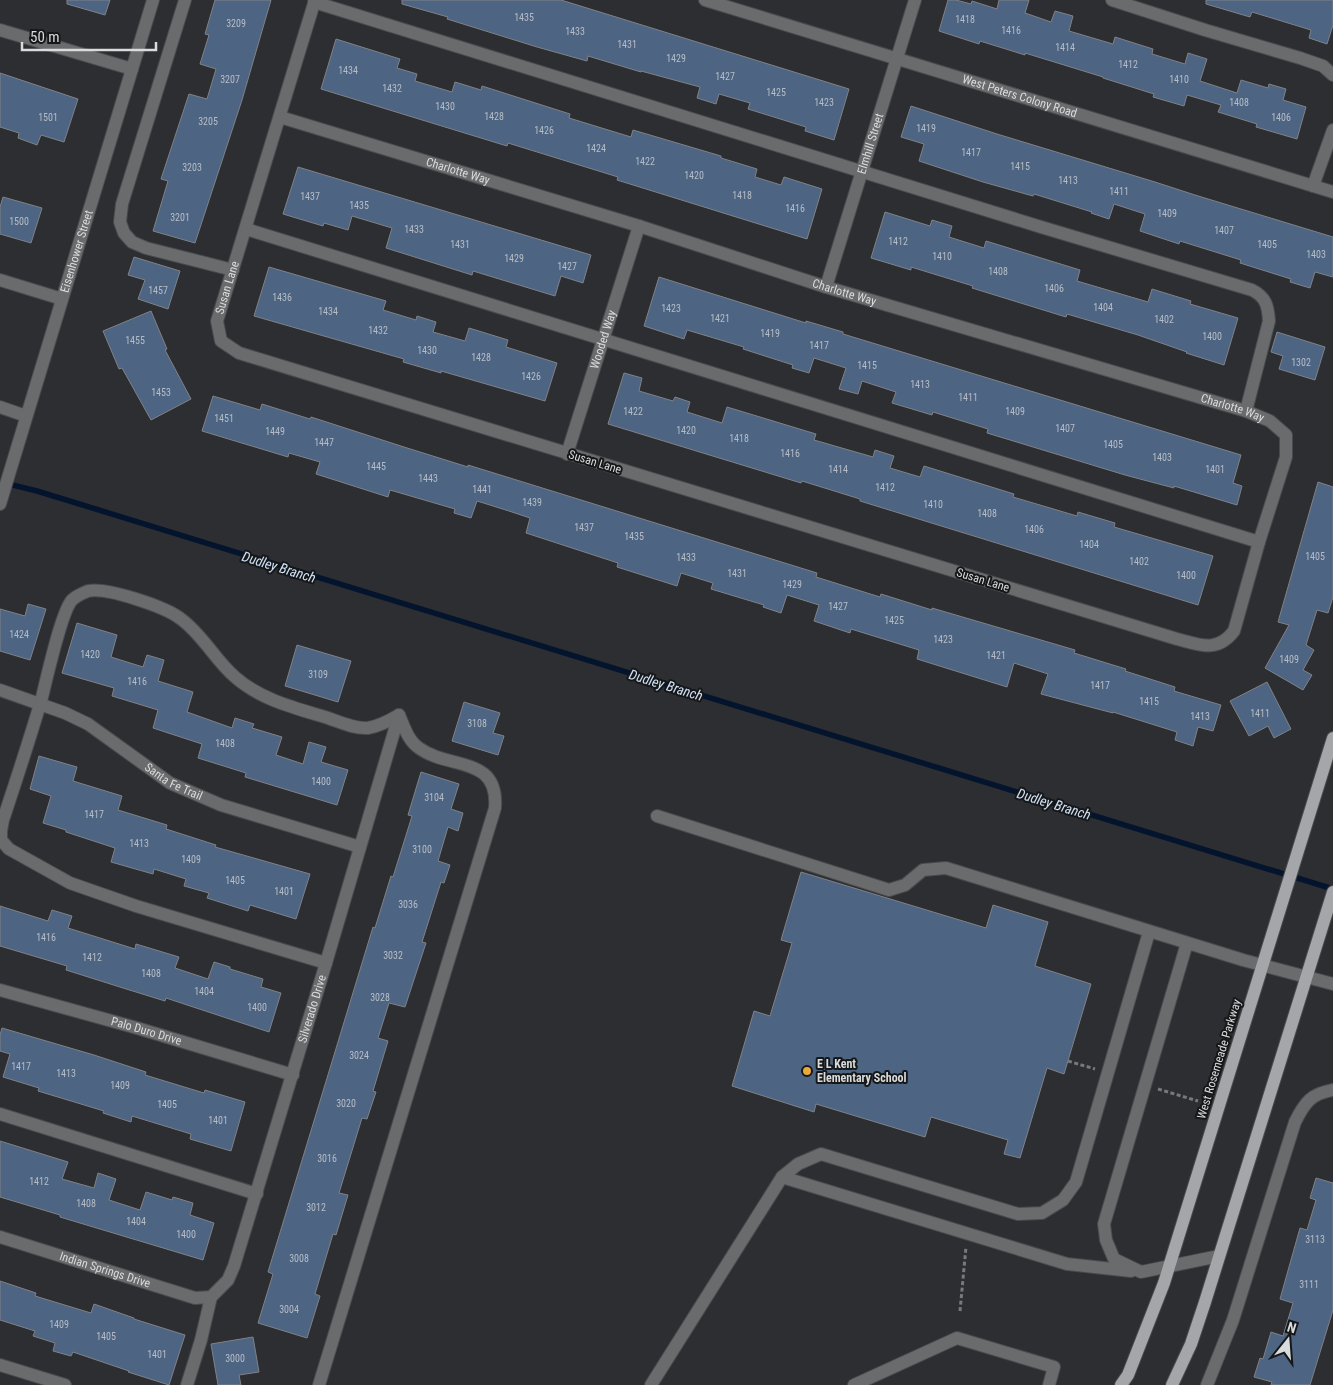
<svg xmlns="http://www.w3.org/2000/svg" width="1333" height="1385" font-family="'Roboto Condensed',sans-serif">
  <rect width="100%" height="100%" fill="#2c2e32"/>
  <g fill="none" stroke-linecap="round" stroke-linejoin="round">
    <polyline stroke="#03142c" stroke-width="5.5" points="0,482 37,491 1333,889"/>
  </g>
  <g fill="#4d6482" stroke="#808286">
    <polygon points="67,0 110,0 105,15 67,4"/>
    <polygon points="215,0 271,0 242,100 195,243 153,231 168,181 161,179 189,94 207,99 216,69 200,64 209,35 205,34"/>
    <polygon points="402,0 561,0 849,89 834,140 805,131 806,127 748,109 750,103 719,94 716,104 697,98 700,87 641,71 641,72 588,56 587,61 537,47 447,19 448,17 402,4"/>
    <polygon points="948,0 956,0 971,4 972,1 997,9 999,0 1029,0 1025,13 1051,22 1055,11 1073,16 1069,31 1113,44 1115,37 1153,49 1152,54 1185,64 1188,53 1207,59 1200,81 1237,93 1241,80 1268,88 1269,84 1286,89 1283,100 1306,107 1297,139 1256,127 1257,124 1218,112 1221,105 1187,95 1184,106 1153,97 1154,94 1103,78 1103,77 1025,53 1025,55 980,41 979,44 939,31"/>
    <polygon points="1206,0 1333,0 1333,25 1327,44 1309,38 1311,30 1252,12 1250,17 1206,4"/>
    <polygon points="336,39 400,59 397,68 417,74 415,81 452,92 455,82 481,90 482,86 570,114 569,118 631,137 633,130 721,156 721,158 757,169 755,177 781,185 784,177 822,189 807,239 617,180 618,177 508,143 507,146 321,89"/>
    <polygon points="0,73 78,99 64,142 41,135 37,145 18,138 19,133 0,127"/>
    <polygon points="911,106 997,134 1155,182 1195,195 1333,237 1333,277 1315,272 1310,288 1290,282 1291,279 1240,263 1241,260 1180,241 1179,244 1140,231 1145,214 1114,204 1109,219 1091,213 1092,212 1034,194 1033,196 983,182 919,161 924,144 901,137"/>
    <polygon points="298,167 591,255 583,283 561,276 555,296 473,271 472,275 386,248 392,228 352,216 348,230 324,223 323,226 283,214"/>
    <polygon points="3,197 42,208 31,243 0,234 0,207"/>
    <polygon points="885,212 930,226 932,220 952,226 949,237 984,248 986,241 1080,270 1077,281 1148,302 1152,289 1191,301 1190,304 1238,318 1224,365 1186,353 1187,352 1138,335 1067,314 1066,317 972,288 973,286 911,267 911,270 871,258"/>
    <polygon points="134,257 180,271 168,309 138,299 145,280 128,275"/>
    <polygon points="269,267 386,301 383,310 416,320 417,316 436,322 433,332 465,341 469,328 508,340 506,347 557,363 545,401 441,371 441,373 403,362 404,359 254,316"/>
    <polygon points="659,277 806,323 806,321 843,332 843,334 1241,455 1233,483 1242,486 1237,505 1174,486 1174,488 1125,475 987,433 988,429 933,412 932,415 892,403 896,392 862,381 858,394 839,389 846,368 814,358 809,373 792,368 793,365 743,349 744,347 687,330 684,339 644,326"/>
    <polygon points="151,311 167,349 165,350 191,399 151,420 122,368 119,369 103,331"/>
    <polygon points="1277,332 1325,347 1315,380 1279,369 1283,356 1271,352"/>
    <polygon points="624,373 642,378 639,391 673,401 675,397 690,402 687,412 722,423 727,407 816,434 814,440 873,457 875,450 894,456 890,468 920,477 924,466 1014,494 1013,497 1077,516 1078,512 1115,523 1114,527 1213,556 1198,605 860,501 860,499 802,481 801,483 608,424"/>
    <polygon points="213,396 260,410 262,404 310,419 311,417 404,447 468,467 468,465 817,573 816,577 880,597 881,594 932,610 932,608 1075,650 1074,653 1126,669 1125,671 1175,687 1174,691 1221,705 1213,731 1198,727 1193,746 1175,740 1177,732 1113,712 1113,713 1041,694 1048,674 1014,663 1007,687 917,659 919,650 851,629 850,633 814,621 819,605 787,595 781,613 763,607 764,605 711,589 713,583 681,573 677,586 617,567 618,563 526,533 530,518 509,511 477,501 471,518 454,513 455,509 390,490 388,497 316,474 320,462 289,453 288,457 202,431"/>
    <polygon points="1318,482 1333,487 1333,597 1328,613 1317,610 1306,645 1314,650 1303,670 1312,675 1303,690 1265,668 1289,625 1278,622"/>
    <polygon points="28,604 46,609 30,660 0,651 0,609 25,616"/>
    <polygon points="77,623 117,635 111,657 143,667 147,655 164,660 158,681 193,692 187,712 232,728 235,718 254,724 252,728 282,737 276,755 303,764 309,742 326,747 321,762 348,770 337,805 245,777 246,773 198,758 202,744 153,728 158,710 112,696 114,688 62,673"/>
    <polygon points="297,645 351,661 338,702 285,686"/>
    <polygon points="1267,682 1291,729 1274,738 1268,726 1249,736 1230,701"/>
    <polygon points="464,702 500,713 493,733 504,736 498,755 452,741"/>
    <polygon points="39,756 77,767 73,781 122,796 118,810 167,825 166,829 216,845 215,847 310,874 296,919 250,905 248,911 207,898 209,893 184,886 186,879 154,869 153,874 111,862 115,848 66,832 66,830 43,823 51,796 30,789"/>
    <polygon points="421,772 459,784 451,809 463,813 458,831 448,827 438,861 450,865 444,883 441,882 422,942 426,943 405,1007 389,1003 378,1038 388,1041 373,1091 376,1092 367,1119 362,1118 339,1193 348,1195 336,1235 333,1234 315,1294 320,1296 307,1338 258,1323 273,1274 268,1272 373,927 375,928 391,876 393,877 412,816 408,815"/>
    <polygon points="801,872 986,928 993,905 1048,922 1035,966 1091,984 1064,1074 1047,1068 1020,1158 1004,1154 1008,1140 931,1117 925,1137 816,1104 814,1112 732,1086 754,1011 770,1016 792,943 781,940"/>
    <polygon points="0,906 48,921 52,910 72,916 68,928 135,949 136,944 179,957 175,968 208,979 214,962 230,967 230,969 263,979 261,987 281,993 269,1032 166,998 165,1001 123,988 66,970 67,966 0,946"/>
    <polygon points="2,1028 94,1055 146,1072 145,1075 204,1093 205,1090 245,1102 231,1151 190,1139 191,1134 132,1116 131,1122 103,1113 104,1111 38,1091 39,1088 3,1077 10,1054 0,1051 0,1035"/>
    <polygon points="0,1141 68,1162 62,1179 94,1188 98,1173 116,1179 109,1200 140,1210 146,1192 172,1200 173,1197 193,1203 190,1215 214,1223 203,1260 60,1217 60,1215 0,1197"/>
    <polygon points="1316,1178 1333,1183 1333,1310 1310,1385 1271,1385 1272,1382 1254,1377 1260,1358 1263,1359 1271,1332 1283,1336 1293,1303 1280,1299 1300,1228 1307,1230 1316,1200 1310,1198"/>
    <polygon points="0,1281 36,1293 35,1296 91,1313 94,1304 134,1318 134,1319 185,1335 169,1385 128,1372 129,1371 73,1352 71,1356 53,1351 55,1343 33,1336 35,1331 0,1320"/>
    <polygon points="253,1337 259,1372 239,1375 241,1385 218,1385 211,1344"/>
  </g>
  <g fill="none" stroke-linecap="round" stroke-linejoin="round">
    <g stroke="#484a4d" stroke-width="14">
      <g id="minor">
        <polyline points="185,0 122,204 120,222 124,233 132,242 146,248 233,270"/>
        <path id="s1" d="M705,0L1333,192"/>
        <polyline points="1112,0 1205,30 1300,58 1323,66 1333,75"/>
        <path d="M314,2L1041,227L1252,290C1266,297 1268,306 1269,321L1246,411"/>
        <polyline points="0,30 132,69"/>
        <path id="s2" d="M280,117L639,226L826,287L1246,411L1270,421L1286,435V457L1259,542L1234,631C1217,653 1200,645 1177,639L239,353L221,341L217,321L315,0"/>
        <polyline points="1313,186 1333,130"/>
        <polyline points="246,229 1259,542"/>
        <polyline points="0,280 62,299"/>
        <path id="s3" d="M826,287L915,0"/>
        <polyline points="0,407 26,416"/>
        <path id="s4" d="M567,454L639,226"/>
        <path id="s5" d="M0,504L153,0"/>
        <path id="s6" d="M0,690L65,713L88,724L170,783L221,805L360,847"/>
        <polyline points="657,816 889,890 905,885 923,870 946,868 1243,960 1333,984"/>
        <polyline points="1187,943 1104,1224 1106,1240 1114,1259 1141,1272 1219,1256"/>
        <path d="M326,963L136,906L70,883L9,849L1,840V831L3,820C16,781 29,741 41,701C46,682 61,612 72,600C76,596 83,593 88,591C107,587 166,607 181,619C203,635 215,660 235,677C261,700 295,708 328,718C340,722 354,729 368,728C380,726 389,721 399,715"/>
        <path id="s7" d="M0,990L137,1028L293,1075"/>
        <polyline points="0,1114 257,1194"/>
        <polyline points="782,1177 1067,1264 1131,1271"/>
        <path id="s8" d="M0,1237L195,1298L211,1297"/>
        <path id="s9" d="M211,1297L228,1280L234,1266L326,963L399,715"/>
        <polyline points="0,1365 65,1385"/>
        <polyline points="187,1385 201,1340 211,1297"/>
        <path d="M319,1385L495,808C499,755 449,770 419,748C408,741 404,726 399,715"/>
        <polyline points="651,1385 782,1177 798,1164 821,1154 1018,1214 1042,1213 1063,1200 1076,1182 1149,932"/>
        <polyline points="854,1385 957,1338 1054,1367 1049,1385"/>
        <path d="M1207,1385L1233,1320L1295,1122C1305,1102 1311,1094 1333,1090"/>
      </g>
    </g>
    <g stroke="#484a4d" stroke-width="14">
      <g id="major">
        <polyline points="1121,1385 1128,1375 1164,1283 1333,738"/>
        <polyline points="1172,1385 1191,1344 1205,1302 1333,892"/>
      </g>
    </g>
    <g stroke="#77797c" stroke-width="3" stroke-dasharray="4 2.5" stroke-linecap="butt">
      <polyline points="1068,1061 1095,1069"/>
      <polyline points="1158,1089 1198,1101"/>
      <polyline points="960,1311 966,1247"/>
    </g>
    <use href="#minor" stroke="#696b6c" stroke-width="12"/>
    <use href="#major" stroke="#a4a6aa" stroke-width="12"/>
  </g>
  <circle fill="#eca93a" stroke="#151718" stroke-width="2" cx="807" cy="1071" r="5"/>
  <g text-anchor="middle" dominant-baseline="central" stroke-width="4" stroke-linejoin="round" paint-order="stroke">
    <g font-size="10" fill="#b6bdc6">
      <text x="524" y="17">1435</text>
      <text x="965" y="19">1418</text>
      <text x="236" y="23">3209</text>
      <text x="1011" y="30">1416</text>
      <text x="575" y="31">1433</text>
      <text x="627" y="44">1431</text>
      <text x="1065" y="47">1414</text>
      <text x="676" y="58">1429</text>
      <text x="1128" y="64">1412</text>
      <text x="348" y="70">1434</text>
      <text x="725" y="76">1427</text>
      <text x="230" y="79">3207</text>
      <text x="1179" y="79">1410</text>
      <text x="392" y="88">1432</text>
      <text x="776" y="92">1425</text>
      <text x="824" y="102">1423</text>
      <text x="1239" y="102">1408</text>
      <text x="445" y="106">1430</text>
      <text x="494" y="116">1428</text>
      <text x="48" y="117">1501</text>
      <text x="1281" y="117">1406</text>
      <text x="208" y="121">3205</text>
      <text x="926" y="128">1419</text>
      <text x="544" y="130">1426</text>
      <text x="596" y="148">1424</text>
      <text x="971" y="152">1417</text>
      <text x="645" y="161">1422</text>
      <text x="1020" y="166">1415</text>
      <text x="192" y="167">3203</text>
      <text x="694" y="175">1420</text>
      <text x="1068" y="180">1413</text>
      <text x="1119" y="191">1411</text>
      <text x="742" y="195">1418</text>
      <text x="310" y="196">1437</text>
      <text x="359" y="205">1435</text>
      <text x="795" y="208">1416</text>
      <text x="1167" y="213">1409</text>
      <text x="180" y="217">3201</text>
      <text x="19" y="221">1500</text>
      <text x="414" y="229">1433</text>
      <text x="1224" y="230">1407</text>
      <text x="898" y="241">1412</text>
      <text x="460" y="244">1431</text>
      <text x="1267" y="244">1405</text>
      <text x="1316" y="254">1403</text>
      <text x="942" y="256">1410</text>
      <text x="514" y="258">1429</text>
      <text x="567" y="266">1427</text>
      <text x="998" y="271">1408</text>
      <text x="1054" y="288">1406</text>
      <text x="158" y="290">1457</text>
      <text x="282" y="297">1436</text>
      <text x="1103" y="307">1404</text>
      <text x="671" y="308">1423</text>
      <text x="328" y="311">1434</text>
      <text x="720" y="318">1421</text>
      <text x="1164" y="319">1402</text>
      <text x="378" y="330">1432</text>
      <text x="770" y="333">1419</text>
      <text x="1212" y="336">1400</text>
      <text x="135" y="340">1455</text>
      <text x="819" y="345">1417</text>
      <text x="427" y="350">1430</text>
      <text x="481" y="357">1428</text>
      <text x="1301" y="362">1302</text>
      <text x="867" y="365">1415</text>
      <text x="531" y="376">1426</text>
      <text x="920" y="384">1413</text>
      <text x="161" y="392">1453</text>
      <text x="968" y="397">1411</text>
      <text x="633" y="411">1422</text>
      <text x="1015" y="411">1409</text>
      <text x="224" y="418">1451</text>
      <text x="1065" y="428">1407</text>
      <text x="686" y="430">1420</text>
      <text x="275" y="431">1449</text>
      <text x="739" y="438">1418</text>
      <text x="324" y="442">1447</text>
      <text x="1113" y="444">1405</text>
      <text x="790" y="453">1416</text>
      <text x="1162" y="457">1403</text>
      <text x="376" y="466">1445</text>
      <text x="838" y="469">1414</text>
      <text x="1215" y="469">1401</text>
      <text x="428" y="478">1443</text>
      <text x="885" y="487">1412</text>
      <text x="482" y="489">1441</text>
      <text x="532" y="502">1439</text>
      <text x="933" y="504">1410</text>
      <text x="987" y="513">1408</text>
      <text x="584" y="527">1437</text>
      <text x="1034" y="529">1406</text>
      <text x="634" y="536">1435</text>
      <text x="1089" y="544">1404</text>
      <text x="1315" y="556">1405</text>
      <text x="686" y="557">1433</text>
      <text x="1139" y="561">1402</text>
      <text x="737" y="573">1431</text>
      <text x="1186" y="575">1400</text>
      <text x="792" y="584">1429</text>
      <text x="838" y="606">1427</text>
      <text x="894" y="620">1425</text>
      <text x="19" y="634">1424</text>
      <text x="943" y="639">1423</text>
      <text x="90" y="654">1420</text>
      <text x="996" y="655">1421</text>
      <text x="1289" y="659">1409</text>
      <text x="318" y="674">3109</text>
      <text x="137" y="681">1416</text>
      <text x="1100" y="685">1417</text>
      <text x="1149" y="701">1415</text>
      <text x="1260" y="713">1411</text>
      <text x="1200" y="716">1413</text>
      <text x="477" y="723">3108</text>
      <text x="225" y="743">1408</text>
      <text x="321" y="781">1400</text>
      <text x="434" y="797">3104</text>
      <text x="94" y="814">1417</text>
      <text x="139" y="843">1413</text>
      <text x="422" y="849">3100</text>
      <text x="191" y="859">1409</text>
      <text x="235" y="880">1405</text>
      <text x="284" y="891">1401</text>
      <text x="408" y="904">3036</text>
      <text x="46" y="937">1416</text>
      <text x="393" y="955">3032</text>
      <text x="92" y="957">1412</text>
      <text x="151" y="973">1408</text>
      <text x="204" y="991">1404</text>
      <text x="380" y="997">3028</text>
      <text x="257" y="1007">1400</text>
      <text x="359" y="1055">3024</text>
      <text x="21" y="1066">1417</text>
      <text x="66" y="1073">1413</text>
      <text x="120" y="1085">1409</text>
      <text x="346" y="1103">3020</text>
      <text x="167" y="1104">1405</text>
      <text x="218" y="1120">1401</text>
      <text x="327" y="1158">3016</text>
      <text x="39" y="1181">1412</text>
      <text x="86" y="1203">1408</text>
      <text x="316" y="1207">3012</text>
      <text x="136" y="1221">1404</text>
      <text x="186" y="1234">1400</text>
      <text x="1315" y="1239">3113</text>
      <text x="299" y="1258">3008</text>
      <text x="1309" y="1284">3111</text>
      <text x="289" y="1309">3004</text>
      <text x="59" y="1324">1409</text>
      <text x="106" y="1336">1405</text>
      <text x="157" y="1354">1401</text>
      <text x="235" y="1358">3000</text>
    </g>
    <g font-size="12" fill="#d9dbdd" stroke="#151718">
      <text stroke="none"><textPath href="#s1" startOffset="329">West Peters Colony Road</textPath></text>
      <text stroke="none"><textPath href="#s3" startOffset="150">Elmhill Street</textPath></text>
      <text stroke="none"><textPath href="#s2" startOffset="186">Charlotte Way</textPath></text>
      <text stroke="none"><textPath href="#s5" startOffset="264">Eisenhower Street</textPath></text>
      <text stroke="none"><textPath href="#s2" startOffset="2381">Susan Lane</textPath></text>
      <text stroke="none"><textPath href="#s2" startOffset="591">Charlotte Way</textPath></text>
      <text stroke="none"><textPath href="#s4" startOffset="120">Wooded Way</textPath></text>
      <text stroke="none"><textPath href="#s2" startOffset="996">Charlotte Way</textPath></text>
      <text transform="translate(595 462) rotate(17)">Susan Lane</text>
      <text transform="translate(983 580) rotate(17)">Susan Lane</text>
      <text stroke="none"><textPath href="#s6" startOffset="198">Santa Fe Trail</textPath></text>
      <text stroke="none"><textPath href="#s9" startOffset="308">Silverado Drive</textPath></text>
      <text stroke="none"><textPath href="#s7" startOffset="152">Palo Duro Drive</textPath></text>
      <text transform="translate(1219 1059) rotate(-73)">West Rosemeade Parkway</text>
      <text stroke="none"><textPath href="#s8" startOffset="110">Indian Springs Drive</textPath></text>
    </g>
    <g font-size="12" font-weight="bold" fill="#d9dbdd" stroke="#151718" text-anchor="start">
      <text x="817" y="1064">E L Kent<tspan x="817" dy="14">Elementary School</tspan></text>
    </g>
    <g font-size="14" font-style="italic" fill="#cfe0f5" stroke="#151718">
      <text transform="translate(279 567) rotate(17)">Dudley Branch</text>
      <text transform="translate(666 685) rotate(17)">Dudley Branch</text>
      <text transform="translate(1054 804) rotate(17)">Dudley Branch</text>
    </g>
  </g>
  <g transform="translate(1288 1340) rotate(17)" stroke="#151718" stroke-width="4" paint-order="stroke">
  <path d="M0-4L9 19L0 12L-9 19Z" fill="#d9dbdd"/>
  <text y="-8" font-size="14" font-weight="bold" text-anchor="middle" fill="#d9dbdd">N</text>
  </g>
  <path d="M22 42v8h134v-8" fill="none" stroke="#d9dbdd" stroke-width="2.5"/>
  <text x="30" y="42" font-size="15" fill="#d9dbdd" stroke="#151718" stroke-width="4" paint-order="stroke">50 m</text>
</svg>
